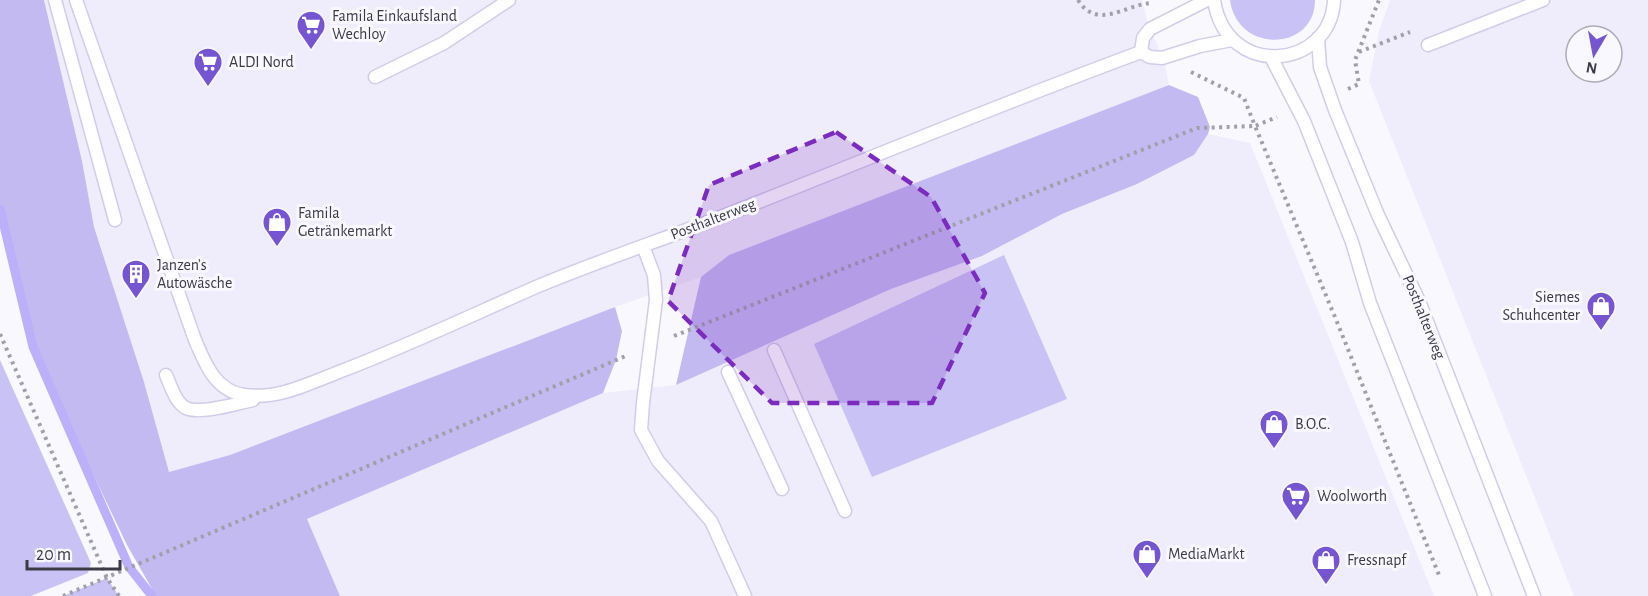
<svg xmlns="http://www.w3.org/2000/svg" width="1648" height="596" font-family="'Alegreya Sans',sans-serif">
  <rect width="100%" height="100%" fill="#f9f8fe"/>
  <g fill="#efedfc" fill-rule="evenodd">
    <polygon points="44,0 1142,0 1147,20 1165,64 1169,85 729,255 701,277 615,307 230,455 169,472 144,382 94,227 82,161"/>
    <path d="M1390,0H1648V596H1574L1369,81L1379,31ZM1576,36H1612V72H1576Z"/>
    <polygon points="1208,134 1250,143 1434,596 340,596 307,519 603,393 676,385 891,289 982,256 1062,214 1137,184 1194,155"/>
  </g>
  <g fill="#c9c2f4">
    <path d="M1230,0H1315C1315,52 1237,54 1230,0Z"/>
    <polygon points="1004,255 1067,399 872,477 814,344"/>
    <polygon points="0,360 91,563 88,573 31,596 0,596"/>
    <polygon points="107,578 119,596 63,596"/>
  </g>
  <g fill="#c2baf1">
    <polygon points="0,0 44,0 82,161 94,227 144,382 169,472 230,455 615,307 622,331 616,360 603,393 307,519 340,596 156,596 127,545 36,355 0,208"/>
    <polygon points="1169,85 1198,97 1210,127 1208,134 1194,155 1137,184 1062,214 982,256 891,289 676,385 701,277 729,255"/>
  </g>
  <g fill="none" stroke-linecap="round" stroke-linejoin="round">
    <polyline stroke="#bbb0f9" stroke-width="9" points="0,209 33,347 129,567 152,596"/>
    <g stroke="#d0cde9" stroke-width="15">
      <g id="service">
        <polyline points="55,0 115,220"/>
        <path d="M76,0L195,340C205,363 215,391 244,395C279,400 312,382 344,370C409,345 472,315 536,287C605,258 677,235 746,207C878,155 1008,101 1141,52L1150,57L1162,58L1200,46L1232,40"/>
        <path d="M1214,0C1226,80 1331,70 1334,0"/>
        <polyline points="1318,38 1320,67 1335,110 1378,215 1419,301 1534,596"/>
        <polyline points="1428,45 1543,0"/>
        <polyline points="1141,52 1143,38 1150,29 1207,0"/>
        <polyline points="1271,57 1304,121 1352,242 1370,303 1485,596"/>
        <polyline points="375,77 444,43 509,0"/>
        <polyline points="643,246 654,275 656,300 643,403 641,430 658,461 711,521 745,596"/>
        <polyline points="774,350 845,511"/>
        <polyline points="728,372 782,489"/>
        <path d="M166,375C171,386 175,402 186,408C200,415 238,403 253,400"/>
      </g>
    </g>
    <g stroke="#a19fa8" stroke-width="4" stroke-dasharray="3 4.5" stroke-linecap="butt">
      <path d="M1078,0C1097,30 1123,6 1150,3"/>
      <polyline points="1359,52 1410,32"/>
      <polyline points="1191,72 1244,98 1255,126 1277,117"/>
      <polyline points="1348,89 1359,84 1355,60 1379,0"/>
      <polyline points="0,334 107,578 119,596"/>
      <polyline points="674,336 1197,128 1255,126 1335,317 1439,575"/>
      <polyline points="63,596 628,355"/>
    </g>
    <use href="#service" stroke="#fff" stroke-width="12"/>
  </g>
  <path fill="#7b2cbf" fill-opacity="0.2" stroke="#7b2cbf" stroke-width="4.5" stroke-dasharray="12 8" stroke-linejoin="round" d="M836,132L931,197L985,293L932,403H772L668,301L709,185Z"/>
  <defs>
    <g id="supermarket-pin" transform="scale(1.5)"><path d="M0 17L-7.5 6A9.5 9.5 0 1 1 7.5 6Z" fill="#7556d0" stroke="#f9f8fe"/><path d="M-6-5.5h2.5l.6 2H6L4.5 2H-2.5L-4.4-4H-6ZM-1.5 3.2a1.3 1.3 0 1 0 .1 0ZM3 3.2a1.3 1.3 0 1 0 .1 0Z" fill="#fff"/></g>
    <g id="shop-pin" transform="scale(1.5)"><path d="M0 17L-7.5 6A9.5 9.5 0 1 1 7.5 6Z" fill="#7556d0" stroke="#f9f8fe"/><path d="M-5-2.5h2.3a2.7 3.5 0 0 1 5.4 0H5L5.5 6h-11ZM-1.5-2.5h3a1.5 2.3 0 0 0-3 0Z" fill="#fff"/></g>
    <g id="building-pin" transform="scale(1.5)"><path d="M0 17L-7.5 6A9.5 9.5 0 1 1 7.5 6Z" fill="#7556d0" stroke="#f9f8fe"/><path d="M-4-6H4V6H1V3H-1V6H-4ZM-2.5-4.3h1.7v1.8h-1.7ZM.8-4.3h1.7v1.8H.8ZM-2.5-1h1.7V.8h-1.7ZM.8-1h1.7V.8H.8Z" fill="#fff"/></g>
  </defs>
  <g fill-rule="evenodd">
    <use href="#supermarket-pin" x="311" y="25"/>
    <use href="#supermarket-pin" x="208" y="62"/>
    <use href="#shop-pin" x="277" y="222"/>
    <use href="#building-pin" x="136" y="274"/>
    <use href="#shop-pin" x="1601" y="306"/>
    <use href="#shop-pin" x="1274" y="424"/>
    <use href="#supermarket-pin" x="1296" y="496"/>
    <use href="#shop-pin" x="1147" y="554"/>
    <use href="#shop-pin" x="1326" y="560"/>
  </g>
  <g text-anchor="middle" dominant-baseline="central" stroke-width="6" stroke-linejoin="round" paint-order="stroke">
    <g font-size="16" fill="#3c3a45" stroke="#f9f8fe" text-anchor="start">
      <text x="332" y="16">Famila Einkaufsland<tspan x="332" dy="18">Wechloy</tspan></text>
      <text x="229" y="62">ALDI Nord</text>
      <text x="298" y="213">Famila<tspan x="298" dy="18">Getränkemarkt</tspan></text>
      <text x="157" y="265">Janzen’s<tspan x="157" dy="18">Autowäsche</tspan></text>
      <text x="1580" y="297" text-anchor="end">Siemes<tspan x="1580" dy="18">Schuhcenter</tspan></text>
      <text x="1295" y="424">B.O.C.</text>
      <text x="1317" y="496">Woolworth</text>
      <text x="1168" y="554">MediaMarkt</text>
      <text x="1347" y="560">Fressnapf</text>
    </g>
    <g font-size="16" fill="#3c3a45" stroke="#f9f8fe">
      <text transform="translate(713 219) rotate(-21)">Posthalterweg</text>
      <text transform="translate(1424 317) rotate(68)">Posthalterweg</text>
    </g>
  </g>
  <g transform="translate(1594 54) rotate(190)"><circle r="28" fill="#f9f8fe" stroke="#adacb4" stroke-width="1.5"/>
  <path d="M0-4.5L10 22L0 15L-10 22Z" fill="#7556d0"/>
  <text y="-9" font-size="16" font-weight="bold" text-anchor="middle" fill="#3c3a45">N</text>
  </g>
  <path d="M27 560v9h93v-9" fill="none" stroke="#3c3a45" stroke-width="3"/>
  <text x="36" y="560" font-size="18" fill="#3c3a45" stroke="#f9f8fe" stroke-width="4.5" paint-order="stroke">20 m</text>
</svg>
